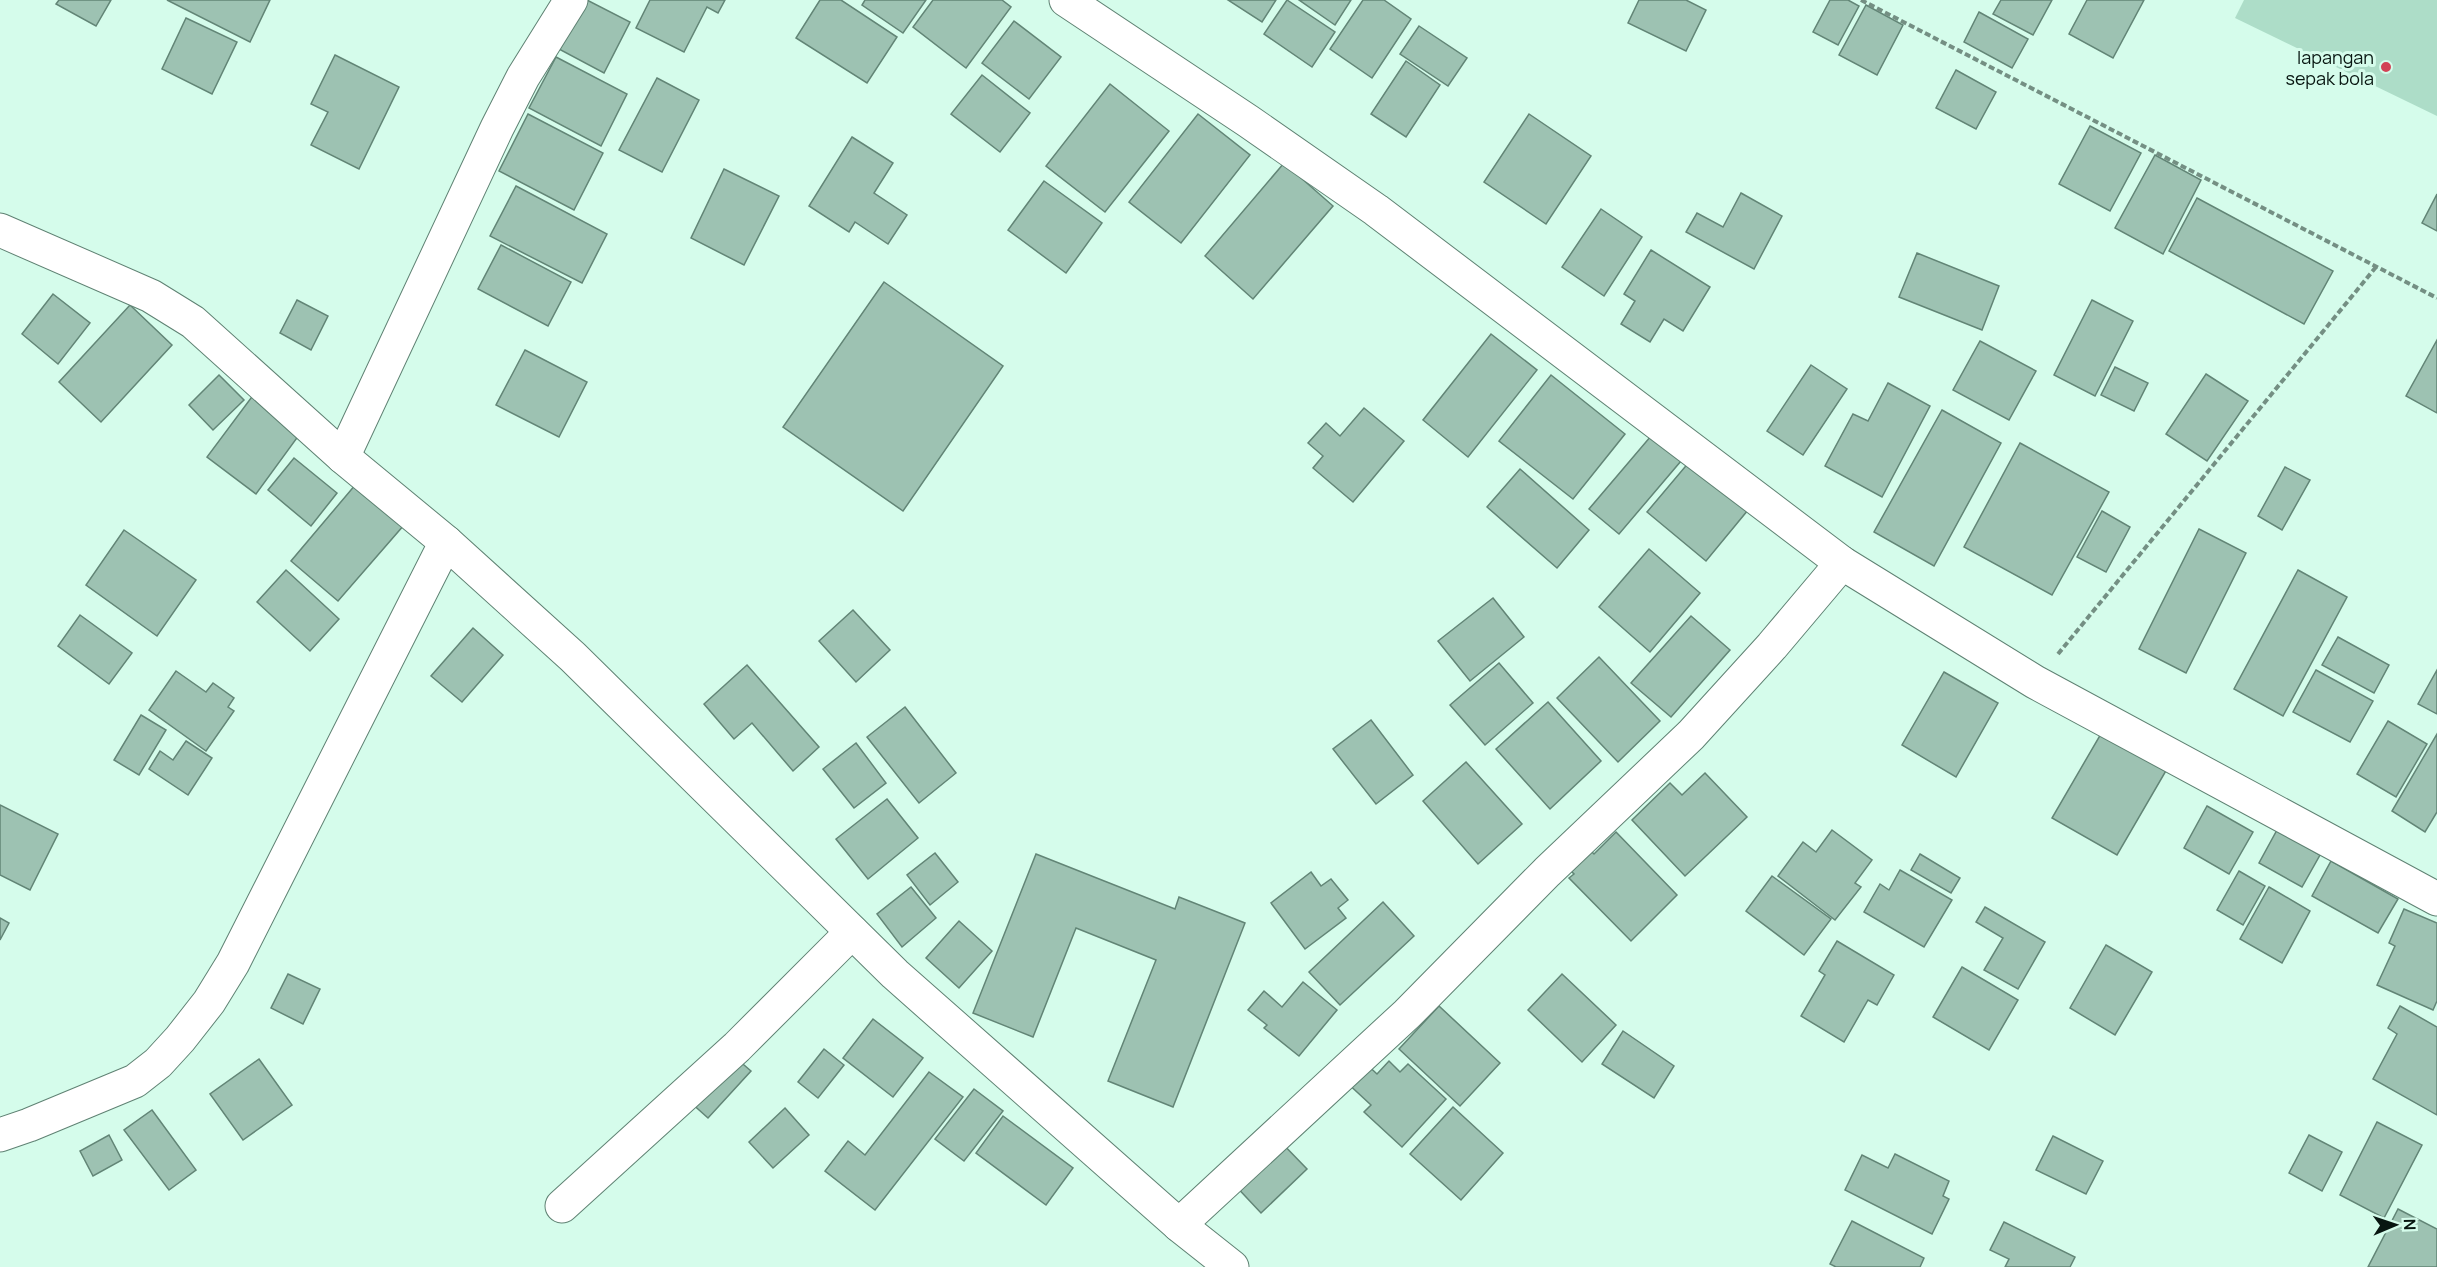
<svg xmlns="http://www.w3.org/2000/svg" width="2437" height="1267" font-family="Manrope,sans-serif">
  <rect width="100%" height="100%" fill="#d5fceb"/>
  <polygon fill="#adddc8" points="2244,0 2437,0 2437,116 2235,18"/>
  <g fill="#9dc2b2" stroke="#628576" stroke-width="1.5">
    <polygon points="59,0 111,0 96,26 56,4"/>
    <polygon points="167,0 270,0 250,42"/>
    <polygon points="587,0 630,22 604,73 557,48"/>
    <polygon points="650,0 725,0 718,13 707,7 684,52 636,28"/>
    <polygon points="820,0 841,0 897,37 867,83 796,38"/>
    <polygon points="865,0 926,0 903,33 862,5"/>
    <polygon points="933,0 1002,0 1011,7 966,68 913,27"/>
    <polygon points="1228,0 1276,0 1262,22"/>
    <polygon points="1287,0 1335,32 1312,67 1264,34"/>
    <polygon points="1299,0 1351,0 1335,25"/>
    <polygon points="1363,0 1384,0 1411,19 1372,78 1330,49"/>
    <polygon points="1639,0 1686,0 1706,10 1686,51 1628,23"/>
    <polygon points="1830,0 1848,0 1859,6 1838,45 1813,32"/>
    <polygon points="2001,0 2052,0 2033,35 1993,14"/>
    <polygon points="2087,0 2144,0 2113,58 2069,34"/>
    <polygon points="1866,5 1903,25 1877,75 1839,55"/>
    <polygon points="1979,12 2028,39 2012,68 1964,42"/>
    <polygon points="186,18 237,42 212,94 162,69"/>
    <polygon points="1014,21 1061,57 1029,99 982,63"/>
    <polygon points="1419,26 1467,58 1448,86 1400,54"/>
    <polygon points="335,55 399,87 359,169 311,145 328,112 311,104"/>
    <polygon points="556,57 627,94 601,146 529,108"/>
    <polygon points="1406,61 1440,85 1406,137 1371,114"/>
    <polygon points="1956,70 1996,92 1976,129 1936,108"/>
    <polygon points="982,75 1030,113 1000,152 951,114"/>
    <polygon points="657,78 699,100 662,172 619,150"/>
    <polygon points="1110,84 1169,131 1105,212 1046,166"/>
    <polygon points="528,114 603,153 574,210 499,171"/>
    <polygon points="1198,114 1250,155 1181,243 1129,202"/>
    <polygon points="1529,114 1591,156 1546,224 1484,182"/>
    <polygon points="2090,126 2141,153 2110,211 2059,184"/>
    <polygon points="852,137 893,163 874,193 907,215 888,244 855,222 849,232 809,206"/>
    <polygon points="2155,155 2201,180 2163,254 2115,228"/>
    <polygon points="1284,163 1333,206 1253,299 1205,256"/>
    <polygon points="724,169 779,196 744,265 691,238"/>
    <polygon points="1044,181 1102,223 1066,273 1008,230"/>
    <polygon points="516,186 607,234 582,283 490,236"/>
    <polygon points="1741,193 1782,216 1754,269 1686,232 1697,213 1723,227"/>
    <polygon points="2437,194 2437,231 2422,223"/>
    <polygon points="2197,198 2333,271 2304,324 2169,251"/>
    <polygon points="1601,209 1642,237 1604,296 1562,267"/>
    <polygon points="501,245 571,282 548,326 478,289"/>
    <polygon points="1651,250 1710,287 1683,331 1664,319 1650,342 1621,324 1635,301 1624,294"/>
    <polygon points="1917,253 1999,286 1982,330 1899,297"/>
    <polygon points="884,282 1003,366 903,511 783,427"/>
    <polygon points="53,294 90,323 58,364 22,334"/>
    <polygon points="297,300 328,316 311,350 280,333"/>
    <polygon points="2092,300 2133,321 2095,396 2054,375"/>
    <polygon points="130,305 172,345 101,422 59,382"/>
    <polygon points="1491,334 1537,370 1468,457 1423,420"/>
    <polygon points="2437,340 2437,413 2406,396"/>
    <polygon points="1980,341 2036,371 2009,420 1953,390"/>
    <polygon points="525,350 587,382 559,437 496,405"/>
    <polygon points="1811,365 1847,389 1803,455 1767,431"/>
    <polygon points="2115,367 2148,383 2134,411 2101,395"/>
    <polygon points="2206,374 2248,401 2207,461 2166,434"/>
    <polygon points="219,375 244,400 213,430 189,405"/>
    <polygon points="1551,375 1625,434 1573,499 1499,441"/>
    <polygon points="1888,383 1930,406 1882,497 1825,466 1853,414 1868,421"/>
    <polygon points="254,394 302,431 256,494 207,457"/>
    <polygon points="1364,408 1404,441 1353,502 1313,468 1323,456 1308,443 1326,423 1340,436"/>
    <polygon points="1942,410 2001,443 1934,566 1874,532"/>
    <polygon points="1651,436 1681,461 1619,534 1589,509"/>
    <polygon points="2020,443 2109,492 2052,595 1964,547"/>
    <polygon points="294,458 337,493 311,526 268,490"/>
    <polygon points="1690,461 1748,510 1706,561 1647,512"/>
    <polygon points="2285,467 2310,480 2282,530 2258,516"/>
    <polygon points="1520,469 1589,530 1557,568 1487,507"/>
    <polygon points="356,484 404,525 338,601 291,561"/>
    <polygon points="2102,511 2130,527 2106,572 2077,557"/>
    <polygon points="2199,529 2246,553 2186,673 2139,649"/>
    <polygon points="124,530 196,580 157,636 86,585"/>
    <polygon points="1649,549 1700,593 1650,652 1599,607"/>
    <polygon points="286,570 339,619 310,651 257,602"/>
    <polygon points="2298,570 2347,597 2283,716 2234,689"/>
    <polygon points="1493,598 1524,637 1470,681 1438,641"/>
    <polygon points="853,610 890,650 856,682 819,641"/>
    <polygon points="80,615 132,653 109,684 58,646"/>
    <polygon points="1691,616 1730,650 1671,717 1631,683"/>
    <polygon points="473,628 503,655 462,702 431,676"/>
    <polygon points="2338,637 2389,665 2374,693 2322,665"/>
    <polygon points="1599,657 1660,721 1618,762 1557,698"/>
    <polygon points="1499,663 1533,703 1485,745 1450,705"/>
    <polygon points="747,665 819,747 793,771 752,723 734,739 704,704"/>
    <polygon points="2316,670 2373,701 2350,742 2293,712"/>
    <polygon points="2437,670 2437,714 2418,704"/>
    <polygon points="176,671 206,692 213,683 234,698 228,707 234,711 206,751 149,710"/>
    <polygon points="1944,672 1998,703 1956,777 1902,745"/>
    <polygon points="1548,702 1601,761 1550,809 1496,749"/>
    <polygon points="905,707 956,773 919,803 867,737"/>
    <polygon points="141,715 166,730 139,775 114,760"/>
    <polygon points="1371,720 1413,775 1376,804 1333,749"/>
    <polygon points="2388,721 2427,744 2396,797 2357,774"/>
    <polygon points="2102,732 2167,769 2117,855 2052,818"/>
    <polygon points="2437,734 2437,812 2425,832 2392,811"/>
    <polygon points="186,741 212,758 188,795 149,769 160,751 173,760"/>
    <polygon points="856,743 886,783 854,808 823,769"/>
    <polygon points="1466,762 1522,824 1478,864 1423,801"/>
    <polygon points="1705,773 1747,817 1685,876 1632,820 1670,783 1682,795"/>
    <polygon points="887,799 918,838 868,879 836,839"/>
    <polygon points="0,805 58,834 30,890 0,875"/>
    <polygon points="2207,806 2253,832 2229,874 2184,848"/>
    <polygon points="1832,830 1872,860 1855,883 1861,887 1835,920 1778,876 1803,842 1816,852"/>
    <polygon points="2277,830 2320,855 2302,887 2259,863"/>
    <polygon points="1616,832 1677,895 1631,941 1569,878 1574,874 1568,868 1588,848 1594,854"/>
    <polygon points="935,853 958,882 930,905 907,875"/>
    <polygon points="1036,854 1175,909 1179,897 1245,923 1173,1107 1108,1081 1156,960 1076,928 1033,1037 973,1013"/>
    <polygon points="1920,854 1960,878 1951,893 1911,870"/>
    <polygon points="2331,861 2398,899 2378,933 2312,896"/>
    <polygon points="1900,870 1952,900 1924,947 1864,912 1880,884 1889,890"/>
    <polygon points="2239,871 2265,886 2243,925 2217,910"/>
    <polygon points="1311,872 1321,886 1331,879 1348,900 1338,908 1346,918 1305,949 1271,903"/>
    <polygon points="1772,876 1831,919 1804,955 1746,911"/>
    <polygon points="911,887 936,918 902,947 877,914"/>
    <polygon points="2269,887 2310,911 2282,963 2240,939"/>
    <polygon points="1383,902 1414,936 1340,1005 1309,972"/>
    <polygon points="1985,907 2045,942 2018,989 1984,970 2003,938 1976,922"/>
    <polygon points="2404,909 2437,923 2437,1001 2433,1010 2377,985 2395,946 2389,943"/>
    <polygon points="0,918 9,923 0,940"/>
    <polygon points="959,921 992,951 959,988 926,958"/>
    <polygon points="1837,941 1894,975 1877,1005 1868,1000 1844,1042 1801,1016 1825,975 1819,971"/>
    <polygon points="2106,945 2152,972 2115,1035 2070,1008"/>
    <polygon points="1962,967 2018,1000 1989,1050 1933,1017"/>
    <polygon points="288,974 320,989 303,1024 271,1008"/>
    <polygon points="1562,974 1616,1025 1582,1062 1528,1010"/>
    <polygon points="1303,982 1337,1010 1299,1056 1264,1028 1267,1025 1248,1010 1264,991 1282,1007"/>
    <polygon points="1439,1006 1500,1063 1460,1106 1399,1049"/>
    <polygon points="2400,1006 2437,1027 2437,1115 2373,1079 2397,1034 2388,1028"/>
    <polygon points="873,1019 923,1058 893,1097 843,1058"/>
    <polygon points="1623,1031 1674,1066 1654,1098 1602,1064"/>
    <polygon points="722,1046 751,1071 708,1118 680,1093"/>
    <polygon points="824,1049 844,1065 818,1098 798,1082"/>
    <polygon points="259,1059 292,1105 243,1140 210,1094"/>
    <polygon points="1362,1060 1377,1074 1389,1061 1400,1072 1408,1064 1446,1099 1402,1147 1364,1112 1371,1105 1344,1080"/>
    <polygon points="929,1072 963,1097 875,1210 825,1171 848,1141 865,1155"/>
    <polygon points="974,1089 1003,1111 964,1161 935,1139"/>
    <polygon points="1453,1107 1503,1153 1461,1200 1410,1154"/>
    <polygon points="785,1108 809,1135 773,1168 749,1142"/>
    <polygon points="152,1110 196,1170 169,1190 124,1130"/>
    <polygon points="1003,1116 1073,1168 1046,1205 976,1153"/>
    <polygon points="2377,1122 2422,1145 2384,1218 2340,1195"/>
    <polygon points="109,1135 122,1160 93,1176 80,1151"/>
    <polygon points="2309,1135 2342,1152 2322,1191 2289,1173"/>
    <polygon points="2053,1136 2103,1161 2086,1194 2036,1170"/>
    <polygon points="1277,1138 1307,1169 1261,1213 1231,1181"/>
    <polygon points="1895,1154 1949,1181 1943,1196 1949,1199 1932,1234 1845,1190 1862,1155 1888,1168"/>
    <polygon points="2398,1209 2437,1229 2437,1267 2368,1267"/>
    <polygon points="1852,1221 1924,1258 1920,1267 1836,1267 1830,1264"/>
    <polygon points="2004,1222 2075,1257 2070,1267 2005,1267 2009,1259 1990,1250"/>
  </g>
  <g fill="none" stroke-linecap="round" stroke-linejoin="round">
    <g stroke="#5f8273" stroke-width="35">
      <g id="street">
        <polyline points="0,230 151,296 193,322 343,457 446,542 573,657 895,974 1179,1225 1407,1014 1547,872 1691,735 1772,646 1842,563"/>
        <polyline points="343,457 497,128 523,77 571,0"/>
        <polyline points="0,1135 29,1125 135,1081 158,1063 180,1039 209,1002 233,963 446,542"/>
        <polyline points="562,1206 737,1047 852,932"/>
        <polyline points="1179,1225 1232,1267"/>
      </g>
    </g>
    <g stroke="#5f8273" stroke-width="35">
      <polyline id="secondary" points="1066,0 1248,121 1376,210 1842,563 2035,682 2437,899"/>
    </g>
    <g stroke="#748f83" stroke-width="4" stroke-dasharray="6 3" stroke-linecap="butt">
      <polyline points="1861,0 2437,298"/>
      <polyline points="2058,654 2376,267"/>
    </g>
    <use href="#street" stroke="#fff" stroke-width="33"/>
    <use href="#secondary" stroke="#fff" stroke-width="33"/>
  </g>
  <circle fill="#d24255" stroke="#d5fceb" stroke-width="2" cx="2386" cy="67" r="6"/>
  <g text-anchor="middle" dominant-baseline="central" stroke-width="6" stroke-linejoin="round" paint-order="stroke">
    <g font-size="18" fill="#081611" stroke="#d5fceb" text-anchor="end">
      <text x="2374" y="57">lapangan<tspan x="2374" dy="21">sepak bola</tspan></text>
    </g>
  </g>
  <g transform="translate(2395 1225) rotate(88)" stroke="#d5fceb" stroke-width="4.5" paint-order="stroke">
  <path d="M0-4.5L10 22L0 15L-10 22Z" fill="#081611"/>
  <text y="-9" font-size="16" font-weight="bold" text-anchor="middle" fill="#081611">N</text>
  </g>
</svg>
